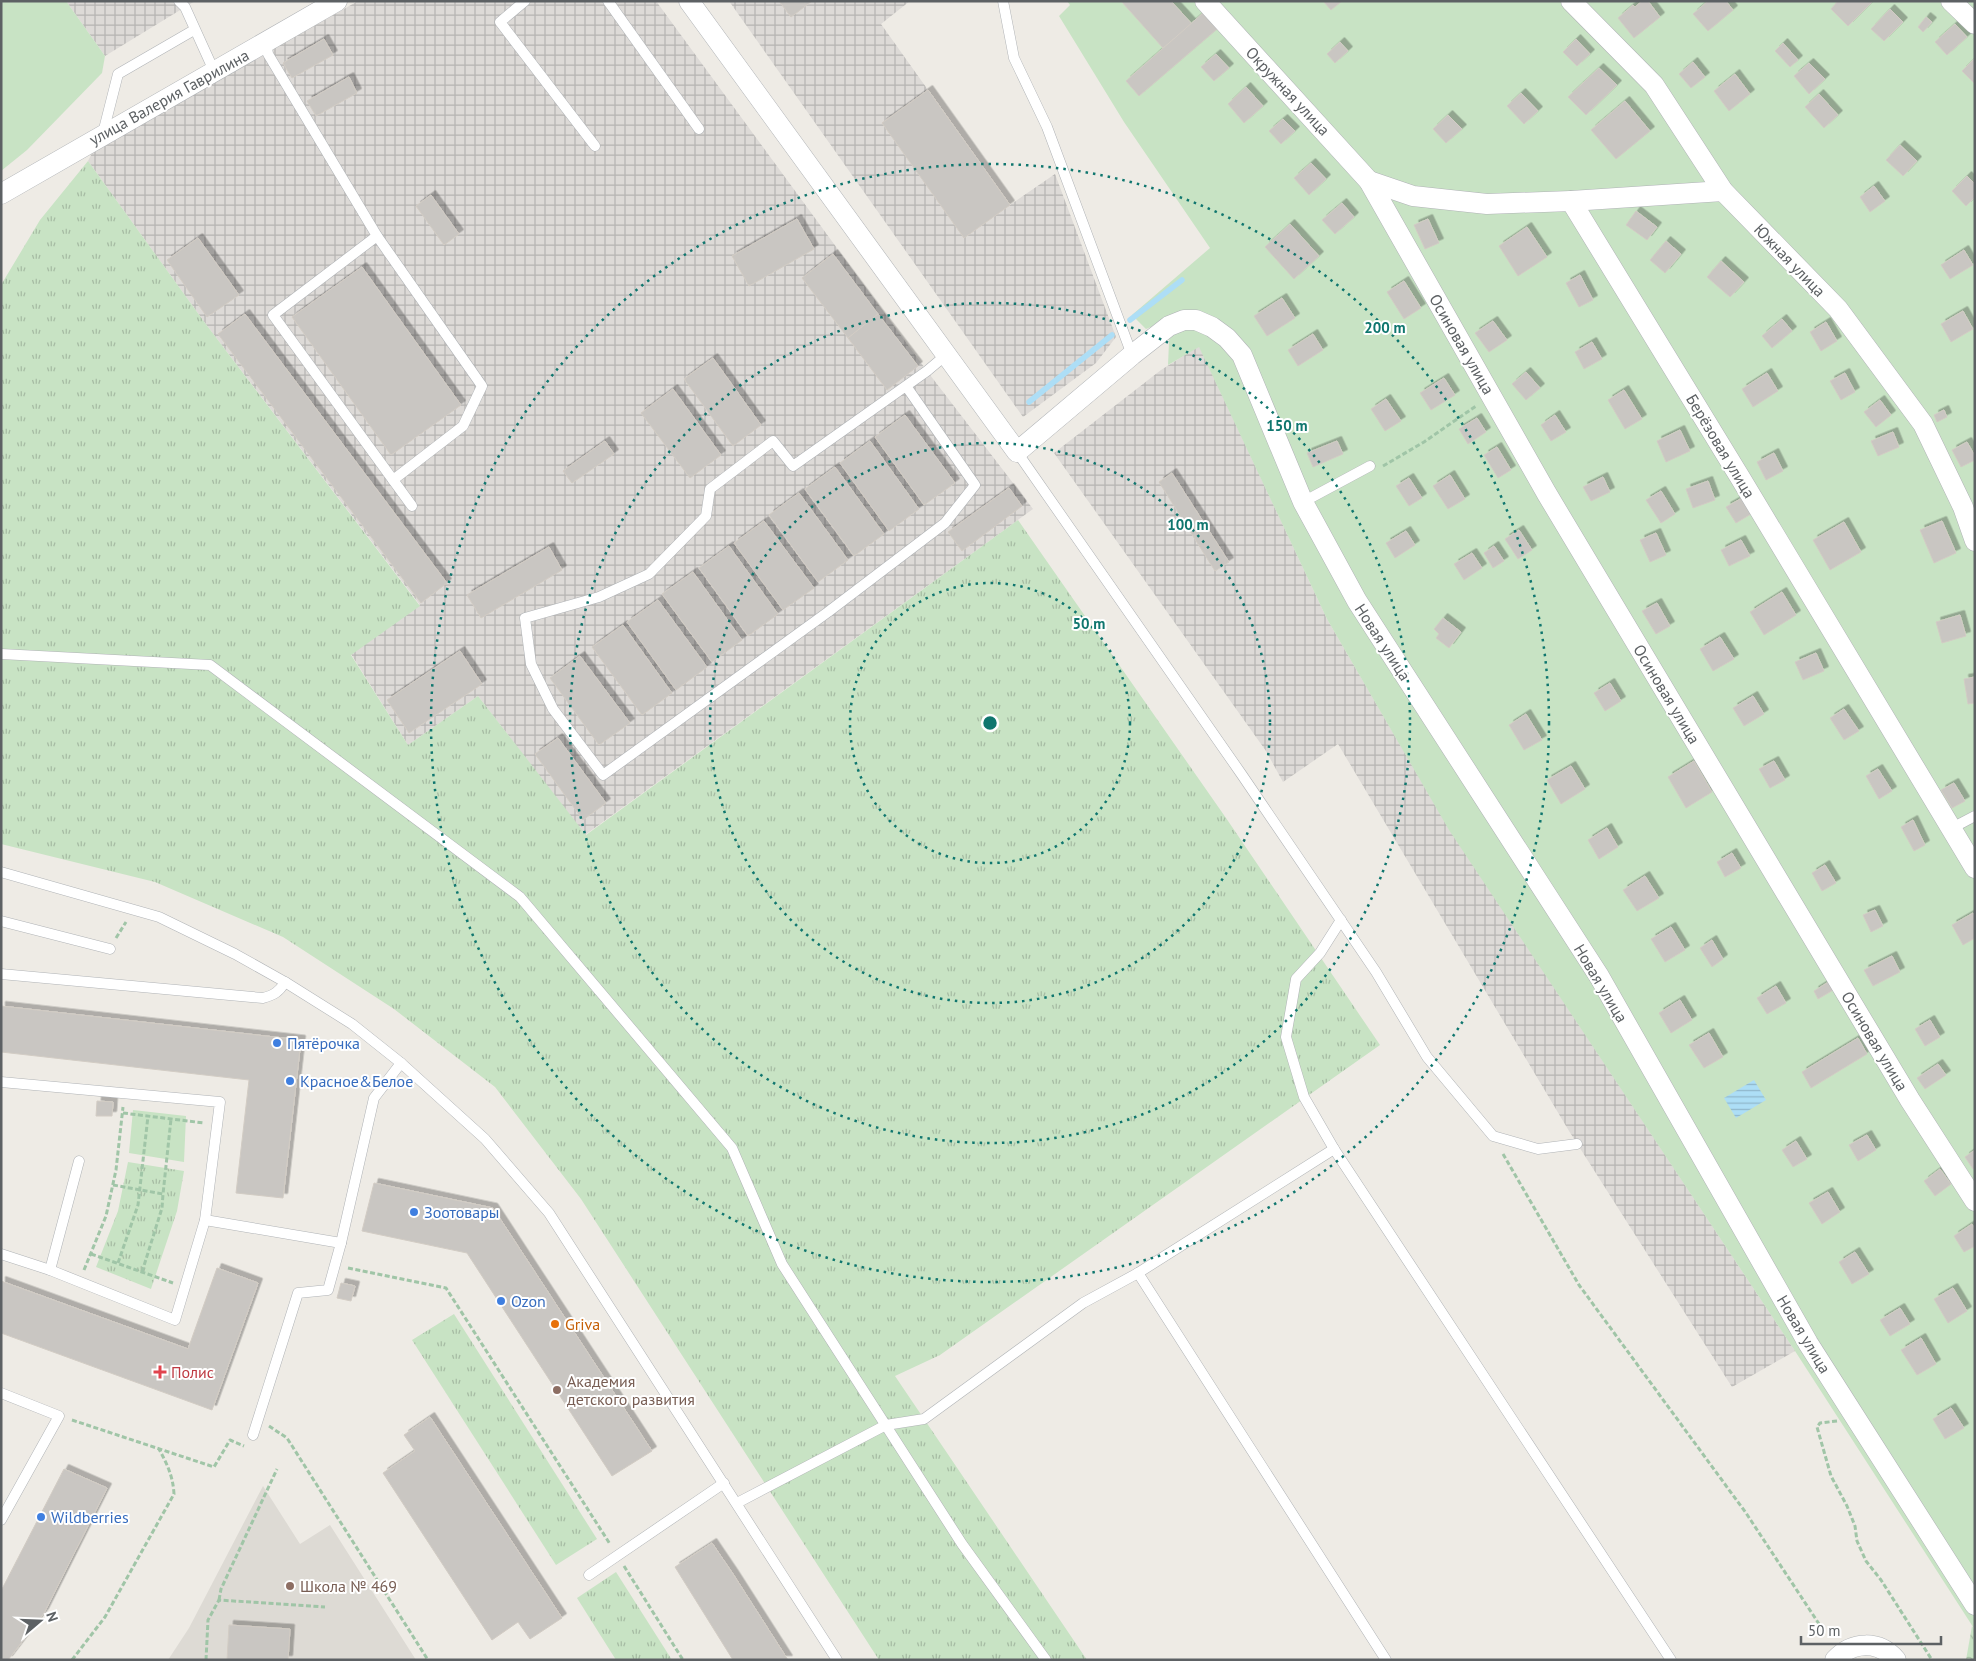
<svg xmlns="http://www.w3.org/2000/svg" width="1976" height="1661" font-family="'PT Sans',sans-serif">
  <defs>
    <pattern id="industrial-grid" width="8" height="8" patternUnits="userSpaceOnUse" patternTransform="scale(1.25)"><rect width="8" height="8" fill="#dddad7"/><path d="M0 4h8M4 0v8" fill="none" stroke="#b6b4b2"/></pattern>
    <pattern id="grass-tufts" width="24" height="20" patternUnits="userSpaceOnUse" patternTransform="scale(1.25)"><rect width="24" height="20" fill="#c8e3c4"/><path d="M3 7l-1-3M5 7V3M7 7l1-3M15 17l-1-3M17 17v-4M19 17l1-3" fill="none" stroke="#a6bba3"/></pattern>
    <pattern id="forest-crowns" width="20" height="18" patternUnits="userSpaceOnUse" patternTransform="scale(1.25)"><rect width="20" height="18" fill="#c8e3c4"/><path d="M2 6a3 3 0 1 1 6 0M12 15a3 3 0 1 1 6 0" fill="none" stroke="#a6bba3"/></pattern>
    <pattern id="water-rules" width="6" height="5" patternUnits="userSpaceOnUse" patternTransform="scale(1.25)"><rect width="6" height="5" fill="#addef6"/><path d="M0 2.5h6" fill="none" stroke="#90b7cb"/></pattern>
    <filter id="shadow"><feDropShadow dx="4.5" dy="-4.5" stdDeviation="0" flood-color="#0004"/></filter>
  </defs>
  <rect width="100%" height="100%" fill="#eeebe5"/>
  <g fill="url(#industrial-grid)">
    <polygon points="66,1 195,1 105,56"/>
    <polygon points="358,1 656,1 927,371 1033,509 585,835 478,696 408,745 351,654 420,605 205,323 88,161 93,151"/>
    <polygon points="729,1 910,1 881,24 1010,205 1055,174 1116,337 1096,363 1023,417"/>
    <polygon points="1199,346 1327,619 1449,829 1795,1351 1732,1387 1569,1131 1338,744 1283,782 1266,751 1054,453 1161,370"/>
  </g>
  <polygon fill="#dddad4" points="263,1486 300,1544 330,1525 416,1660 168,1660 189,1628"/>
  <g fill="url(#grass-tufts)">
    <polygon points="88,161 205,323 420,606 351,655 408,745 478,696 586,835 1018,520 1226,818 1380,1045 940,1355 895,1376 1087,1660 879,1660 581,1199 495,1087 394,1009 283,937 155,882 1,844 1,285 40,220"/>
    <polygon points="128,1162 184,1171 177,1211 151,1289 96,1267 118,1211"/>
    <polygon points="454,1314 597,1539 556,1565 412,1340"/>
    <polygon points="616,1572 672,1660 616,1660 577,1598"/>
  </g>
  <polygon fill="url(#forest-crowns)" points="1972,1626 1975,1630 1975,1660 1966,1660"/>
  <g fill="#c8e3c4">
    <polygon points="1,1 66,1 105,56 102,73 27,150 1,171"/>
    <polygon points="1067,1 1975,1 1975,1630 1795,1351 1449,830 1327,619 1199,347 1168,365 1170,319 1146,329 1132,315 1210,248 1124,122 1059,16 1070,5"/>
    <polygon points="133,1110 186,1116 184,1162 129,1153"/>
  </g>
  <polygon fill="url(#water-rules)" points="1754,1080 1766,1100 1736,1118 1724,1098"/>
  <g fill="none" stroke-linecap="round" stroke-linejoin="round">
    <g stroke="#addef6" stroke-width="5.5">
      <polyline points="1130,320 1182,280"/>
      <polyline points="1029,402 1112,335"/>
    </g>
  </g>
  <g fill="#c9c6c2" stroke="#d2ccc4" filter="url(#shadow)">
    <polygon points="779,1 812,1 791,17"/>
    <polygon points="1121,1 1171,1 1192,24 1163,48"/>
    <polygon points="1323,1 1342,1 1331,10"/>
    <polygon points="1642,1 1648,1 1660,17 1634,38 1618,18 1633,5 1635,7"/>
    <polygon points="1708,1 1726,1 1733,10 1708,31 1693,14"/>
    <polygon points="1838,1 1873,1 1848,26 1831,9"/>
    <polygon points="1890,9 1903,22 1884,41 1871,29"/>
    <polygon points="1203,13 1217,29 1139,96 1126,81"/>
    <polygon points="1926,17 1932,22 1923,32 1918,27"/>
    <polygon points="1955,24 1967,37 1947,55 1935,42"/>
    <polygon points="324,39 333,55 292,78 283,63"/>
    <polygon points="1576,39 1590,54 1577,66 1563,52"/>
    <polygon points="1340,42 1348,51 1335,63 1327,54"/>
    <polygon points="1783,43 1798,60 1790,67 1775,51"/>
    <polygon points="1216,54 1229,68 1214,81 1201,67"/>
    <polygon points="1975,58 1975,84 1962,71"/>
    <polygon points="1693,62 1705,77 1691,88 1679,74"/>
    <polygon points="1809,63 1825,79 1809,94 1794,76"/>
    <polygon points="1599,68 1617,85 1586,115 1568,97"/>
    <polygon points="1735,74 1750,94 1729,111 1714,91"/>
    <polygon points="349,77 357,93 316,116 307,101"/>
    <polygon points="1246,87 1263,106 1244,123 1228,104"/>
    <polygon points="928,90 1010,205 964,238 882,123"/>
    <polygon points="1521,93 1538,111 1524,124 1507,106"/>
    <polygon points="1819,94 1838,115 1824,128 1805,107"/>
    <polygon points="1625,101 1650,131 1616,159 1591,130"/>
    <polygon points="1448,115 1462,129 1446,143 1433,129"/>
    <polygon points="1283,119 1295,131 1281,144 1269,131"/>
    <polygon points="1900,145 1917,161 1903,176 1886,160"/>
    <polygon points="1311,163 1326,179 1309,195 1294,178"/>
    <polygon points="1967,176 1975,184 1975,197 1966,206 1952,191"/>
    <polygon points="1874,186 1885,201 1870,212 1860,197"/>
    <polygon points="431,195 459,234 444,245 416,206"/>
    <polygon points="1342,203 1354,217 1335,234 1322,220"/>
    <polygon points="1636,211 1657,227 1647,240 1626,225"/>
    <polygon points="797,219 814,249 749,286 732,256"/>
    <polygon points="1428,219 1439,243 1425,249 1414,225"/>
    <polygon points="1290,224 1319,256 1294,279 1265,247"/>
    <polygon points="1527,227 1547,257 1518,276 1499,246"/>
    <polygon points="198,238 239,295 207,317 167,260"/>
    <polygon points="1666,241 1681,254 1665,273 1650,260"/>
    <polygon points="1964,250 1973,265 1950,279 1941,265"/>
    <polygon points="833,254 878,314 848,338 802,278"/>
    <polygon points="1721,261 1744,282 1730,297 1707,277"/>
    <polygon points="362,267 461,405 391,455 292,317"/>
    <polygon points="1580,275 1593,300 1579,307 1566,283"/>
    <polygon points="1404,281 1421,308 1404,319 1387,292"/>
    <polygon points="1282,298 1295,318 1267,336 1254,316"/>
    <polygon points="1963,311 1973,329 1951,342 1941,324"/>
    <polygon points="245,314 447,583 421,603 218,334"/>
    <polygon points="878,314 918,366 887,390 848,338"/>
    <polygon points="1782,319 1792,331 1772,348 1762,336"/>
    <polygon points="1493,321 1507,340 1489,352 1475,333"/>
    <polygon points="1826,322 1837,341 1821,351 1810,332"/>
    <polygon points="1313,334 1323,350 1298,366 1288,350"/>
    <polygon points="1592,342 1602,359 1584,369 1575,352"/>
    <polygon points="713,358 761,425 733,446 684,379"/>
    <polygon points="1526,372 1540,388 1526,400 1512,384"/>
    <polygon points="1767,373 1778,391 1753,407 1742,389"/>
    <polygon points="1845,373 1855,392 1841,400 1830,381"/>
    <polygon points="1444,378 1455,395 1431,410 1420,393"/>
    <polygon points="673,389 721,455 690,478 641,413"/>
    <polygon points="1624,390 1642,419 1625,429 1608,400"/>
    <polygon points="1386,399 1401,421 1385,431 1371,409"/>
    <polygon points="1880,400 1891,415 1876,427 1864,412"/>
    <polygon points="1944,410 1947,417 1937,422 1934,415"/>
    <polygon points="905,415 955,483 924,505 875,437"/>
    <polygon points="1555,415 1566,432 1551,441 1541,425"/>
    <polygon points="1477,418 1486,432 1468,444 1459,429"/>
    <polygon points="1680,430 1690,451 1666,462 1657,441"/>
    <polygon points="1893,432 1899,447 1878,456 1871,441"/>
    <polygon points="605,441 614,454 572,483 563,471"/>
    <polygon points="870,441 919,509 889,531 840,463"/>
    <polygon points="1337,441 1343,454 1313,467 1307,453"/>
    <polygon points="1967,442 1975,456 1975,460 1961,467 1952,450"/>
    <polygon points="1497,447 1511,470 1498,478 1484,455"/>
    <polygon points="1774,453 1783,471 1766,480 1757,462"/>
    <polygon points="835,467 884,534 854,556 805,489"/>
    <polygon points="1172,473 1229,562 1215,571 1159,482"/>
    <polygon points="1450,475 1465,499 1448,509 1433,486"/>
    <polygon points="1603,477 1610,492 1591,501 1583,487"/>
    <polygon points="1409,478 1422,498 1409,506 1396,486"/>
    <polygon points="1708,481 1715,500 1693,508 1686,489"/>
    <polygon points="1009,488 1022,506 962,551 948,532"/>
    <polygon points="1661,491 1675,514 1661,523 1646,500"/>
    <polygon points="799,493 848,560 818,582 769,515"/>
    <polygon points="1742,498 1751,514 1736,523 1726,507"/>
    <polygon points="764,521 814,588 783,610 734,543"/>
    <polygon points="1942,521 1956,553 1934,563 1920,530"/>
    <polygon points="1844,522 1861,552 1830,570 1813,540"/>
    <polygon points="1519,530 1532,550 1518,559 1505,539"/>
    <polygon points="1406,531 1415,545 1395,558 1386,543"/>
    <polygon points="1656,533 1666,555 1650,562 1640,540"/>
    <polygon points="1741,540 1750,556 1729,566 1721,550"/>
    <polygon points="729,546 778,614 748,636 699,568"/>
    <polygon points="1494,546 1504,561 1493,568 1484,553"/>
    <polygon points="549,547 562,570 481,618 467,595"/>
    <polygon points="1472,553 1482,568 1464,580 1454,564"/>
    <polygon points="693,572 742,640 712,662 662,594"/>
    <polygon points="1782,592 1796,615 1764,635 1750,612"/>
    <polygon points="658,600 707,667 676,690 627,622"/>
    <polygon points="1657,603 1670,626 1656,634 1642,611"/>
    <polygon points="1960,615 1966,636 1942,643 1936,622"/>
    <polygon points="1443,618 1461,632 1449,648 1436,638 1439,634 1434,629"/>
    <polygon points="623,625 672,693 642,715 592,647"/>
    <polygon points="1720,637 1734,659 1713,671 1700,649"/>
    <polygon points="460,651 482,684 409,733 387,700"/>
    <polygon points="1816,653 1824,671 1803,680 1795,662"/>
    <polygon points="580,656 630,723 599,745 550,678"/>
    <polygon points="1975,677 1975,703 1968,704 1964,679"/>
    <polygon points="1610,683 1621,701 1605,711 1594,693"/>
    <polygon points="1753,696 1764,714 1744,726 1733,708"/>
    <polygon points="1844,709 1859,731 1844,740 1830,718"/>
    <polygon points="1526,714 1542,740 1524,750 1509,725"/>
    <polygon points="558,738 606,803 583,820 535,754"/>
    <polygon points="1694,761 1712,792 1686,808 1668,777"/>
    <polygon points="1774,761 1785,780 1770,788 1759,769"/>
    <polygon points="1571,766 1585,789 1561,804 1547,780"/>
    <polygon points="1878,769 1892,791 1879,799 1866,776"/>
    <polygon points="1954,783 1965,801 1952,808 1941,790"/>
    <polygon points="1913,820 1925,845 1914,851 1901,827"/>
    <polygon points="1607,828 1618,847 1599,859 1588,840"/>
    <polygon points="1732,853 1741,868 1725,877 1717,862"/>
    <polygon points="1825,865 1836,883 1822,891 1812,873"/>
    <polygon points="1645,876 1659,898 1637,911 1623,890"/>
    <polygon points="1875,910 1883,926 1871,932 1863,915"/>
    <polygon points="1973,913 1975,916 1975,938 1963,945 1952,925"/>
    <polygon points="1671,927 1685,950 1665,962 1651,939"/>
    <polygon points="1712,940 1723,959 1712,967 1700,948"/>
    <polygon points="1892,956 1900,972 1873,986 1864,970"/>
    <polygon points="1830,981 1835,989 1818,999 1814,991"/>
    <polygon points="1776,986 1786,1003 1767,1014 1757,998"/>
    <polygon points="1680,1000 1692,1020 1671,1033 1659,1013"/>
    <polygon points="1,1006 301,1040 283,1198 236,1193 249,1080 1,1052"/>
    <polygon points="1930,1020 1940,1037 1925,1046 1915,1029"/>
    <polygon points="1709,1033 1723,1057 1704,1068 1689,1045"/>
    <polygon points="1858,1038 1867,1054 1811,1088 1802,1072"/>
    <polygon points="1938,1064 1946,1075 1925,1089 1917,1078"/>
    <polygon points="97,1101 113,1102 112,1116 96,1116"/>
    <polygon points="1867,1135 1876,1150 1858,1161 1849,1145"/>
    <polygon points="1796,1141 1807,1159 1793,1167 1782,1150"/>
    <polygon points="1975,1150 1975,1168 1973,1169 1965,1157"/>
    <polygon points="1940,1169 1951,1184 1935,1196 1924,1181"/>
    <polygon points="374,1183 493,1208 652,1451 612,1476 467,1253 362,1231"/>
    <polygon points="1828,1192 1840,1212 1822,1224 1809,1203"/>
    <polygon points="1972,1224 1975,1229 1975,1246 1964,1252 1954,1236"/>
    <polygon points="1855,1252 1869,1274 1852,1284 1839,1262"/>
    <polygon points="217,1268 258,1283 212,1410 1,1333 1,1281 188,1349"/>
    <polygon points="341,1283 355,1286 351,1301 337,1298"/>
    <polygon points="1953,1288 1967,1311 1948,1323 1934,1299"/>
    <polygon points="1900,1308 1910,1324 1890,1336 1880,1320"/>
    <polygon points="1921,1338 1936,1364 1917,1375 1901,1350"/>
    <polygon points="1951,1408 1964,1428 1945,1439 1933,1419"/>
    <polygon points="430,1417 562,1618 530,1639 518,1622 492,1640 383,1473 415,1451 404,1435"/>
    <polygon points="64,1469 107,1488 44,1613 8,1660 1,1660 1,1591"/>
    <polygon points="712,1543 733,1574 788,1660 733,1660 675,1567"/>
    <polygon points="229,1625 290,1629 288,1660 227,1660"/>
  </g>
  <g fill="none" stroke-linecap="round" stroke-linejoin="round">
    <g stroke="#b0b3b6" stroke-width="11">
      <g id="lane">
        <polyline points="179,1 185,7 214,71"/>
        <polyline points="525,1 500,22 595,146"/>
        <polyline points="608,1 699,129"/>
        <polyline points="1003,1 1014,58 1047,127 1132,355"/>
        <polyline points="266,43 268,54 377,236 273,315 412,506"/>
        <polyline points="103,133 118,74 194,30"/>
        <polyline points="377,236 482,386 463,426 393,480"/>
        <polyline points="906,386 975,485 945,523 828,612 603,775 553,709 531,664 525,618 599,597 649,574 706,516 710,489 773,441 793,466 927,371 946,355"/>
        <polyline points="1017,452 1242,775 1376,972 1427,1057 1493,1136 1538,1149 1577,1144"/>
        <polyline points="1303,502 1370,466"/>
        <polyline points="1,654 210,665 520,897 732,1148 782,1264 962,1544 1046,1660"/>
        <polyline points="1952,828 1975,816"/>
        <polyline points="1,872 159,917 235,954 285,982 352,1024 401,1063"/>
        <polyline points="1341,920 1320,953 1296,979 1286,1037 1304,1097 1334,1149 1671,1660"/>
        <polyline points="1,921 110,949"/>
        <path d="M1,974L263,998C274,995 279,992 285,982"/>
        <polyline points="1,1082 220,1102 205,1220 175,1320 50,1270 1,1254"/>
        <polyline points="205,1220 341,1243"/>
        <polyline points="50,1270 79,1161"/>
        <polyline points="1138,1273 1386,1660"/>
        <polyline points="1,1393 59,1416 1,1520"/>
        <polyline points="253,1435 298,1293 328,1290 341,1243 374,1098 401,1063 485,1139 549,1213 837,1660"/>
        <polyline points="737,1503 886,1425 924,1419 1083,1303 1138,1273 1334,1149"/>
        <polyline points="589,1575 724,1483"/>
      </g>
    </g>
    <g stroke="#b0b3b6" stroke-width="21">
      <g id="street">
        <polyline points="689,1 1017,452 1132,355 1169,326 1184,320 1196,320 1212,327 1227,338 1242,355 1303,502 1357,601 1599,976 1808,1343 1975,1605"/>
        <polyline points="1205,1 1369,181 1547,494 1910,1100 1975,1201"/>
        <polyline points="1571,1 1654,85 1723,191 1838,309 1923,424 1963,507 1975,541"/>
        <polyline points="1951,1 1975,24"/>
        <polyline points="1369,181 1413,196 1487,204 1571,201 1741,479 1975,868"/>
        <polyline points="1,194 337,1"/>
        <polyline points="1571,201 1723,191"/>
        <path d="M1835,1660C1852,1641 1879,1640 1896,1660"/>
      </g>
    </g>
    <g stroke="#a0c5a7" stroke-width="3" stroke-dasharray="5 2.5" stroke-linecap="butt">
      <polyline points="1383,466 1424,442 1476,406"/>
      <polyline points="116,938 126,922"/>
      <polyline points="123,1113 204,1123"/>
      <polyline points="1503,1154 1579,1285 1746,1513 1823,1630"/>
      <polyline points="113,1185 163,1194 171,1119"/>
      <polyline points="91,1254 173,1283"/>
      <polyline points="118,1263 138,1205 148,1116"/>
      <polyline points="348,1268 446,1288 610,1544"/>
      <polyline points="84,1270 106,1216 116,1170 123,1107"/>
      <polyline points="142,1272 162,1208 163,1194"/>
      <polyline points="72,1420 214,1467 230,1440 244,1446"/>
      <polyline points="1837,1421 1820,1423 1817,1427 1831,1476 1847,1506 1855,1526 1857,1541 1866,1561 1881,1580 1932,1660"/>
      <polyline points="269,1426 287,1438 428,1660"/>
      <polyline points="624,1566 683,1660"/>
      <polyline points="219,1600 221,1589 277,1469"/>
      <path d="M72,1660L105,1617L174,1494C173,1476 167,1464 159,1449"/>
      <polyline points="206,1660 208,1620 219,1600 325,1607"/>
    </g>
    <use href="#lane" stroke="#fff" stroke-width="10"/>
    <use href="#street" stroke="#fff" stroke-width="20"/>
  </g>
  <g fill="none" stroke="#0f766e" stroke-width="2.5" stroke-dasharray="2.5 5">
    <circle cx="990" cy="723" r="140"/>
    <circle cx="990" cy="723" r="280"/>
    <circle cx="990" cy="723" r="420"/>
    <circle cx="990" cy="723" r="559"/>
  </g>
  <g fill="#3f7fe0" stroke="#fff" stroke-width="2">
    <circle cx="277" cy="1043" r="5"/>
    <circle cx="290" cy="1081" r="5"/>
    <circle cx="414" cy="1212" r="5"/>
    <circle cx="501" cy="1301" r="5"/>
    <circle cx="41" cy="1517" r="5"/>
  </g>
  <circle fill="#e8710a" stroke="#fff" stroke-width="2" cx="555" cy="1324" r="5"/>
  <path fill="#e0444e" stroke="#fff" stroke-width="2" d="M157.5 1364.5h5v5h5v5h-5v5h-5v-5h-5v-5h5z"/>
  <g fill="#8d6e63" stroke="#fff" stroke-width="2">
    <circle cx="557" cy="1390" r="5"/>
    <circle cx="290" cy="1586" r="5"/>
  </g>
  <g text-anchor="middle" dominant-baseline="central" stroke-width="4" stroke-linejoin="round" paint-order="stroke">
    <g font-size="16" fill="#5d6164" stroke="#fff">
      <text transform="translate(1288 91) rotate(47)">Окружная улица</text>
      <text transform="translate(169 97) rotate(-29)">улица Валерия Гаврилина</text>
      <text transform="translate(1790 260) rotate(46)">Южная улица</text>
      <text transform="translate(1462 344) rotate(60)">Осиновая улица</text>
      <text transform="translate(1721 446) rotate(59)">Берёзовая улица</text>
      <text transform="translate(1383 642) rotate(57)">Новая улица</text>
      <text transform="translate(1667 694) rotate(59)">Осиновая улица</text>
      <text transform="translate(1601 983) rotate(59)">Новая улица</text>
      <text transform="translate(1875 1041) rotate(59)">Осиновая улица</text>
      <text transform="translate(1804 1334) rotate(59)">Новая улица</text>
    </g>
    <g font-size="16" fill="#366cbe" stroke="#fff" text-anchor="start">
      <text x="287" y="1043">Пятёрочка</text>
      <text x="300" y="1081">Красное&amp;Белое</text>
      <text x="424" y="1212">Зоотовары</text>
      <text x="511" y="1301">Ozon</text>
      <text x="51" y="1517">Wildberries</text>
    </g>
    <g font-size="16" fill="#c56008" stroke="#fff" text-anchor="start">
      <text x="565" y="1324">Griva</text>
    </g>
    <g font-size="16" fill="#be3a42" stroke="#fff" text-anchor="start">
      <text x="171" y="1372">Полис</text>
    </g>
    <g font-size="16" fill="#785e54" stroke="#fff" text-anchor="start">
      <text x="567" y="1381">Академия<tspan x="567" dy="18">детского развития</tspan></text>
      <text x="300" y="1586">Школа № 469</text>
    </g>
  </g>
  <circle cx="990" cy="723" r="8" fill="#0f766e" stroke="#fff" stroke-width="2.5"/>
  <g font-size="15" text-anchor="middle" font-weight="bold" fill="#0f766e" stroke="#fff" stroke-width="4" stroke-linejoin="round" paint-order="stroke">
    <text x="1385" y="333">200 m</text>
    <text x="1287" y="431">150 m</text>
    <text x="1188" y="530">100 m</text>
    <text x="1089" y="629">50 m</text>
  </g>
  <rect width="1976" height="1661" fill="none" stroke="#5d6164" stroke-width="5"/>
  <g transform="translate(40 1621) rotate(71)" stroke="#ffffff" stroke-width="4" paint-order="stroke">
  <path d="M0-4L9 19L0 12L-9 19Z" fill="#5d6164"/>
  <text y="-8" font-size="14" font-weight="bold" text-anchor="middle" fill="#5d6164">N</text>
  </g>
  <path d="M1801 1636v8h140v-8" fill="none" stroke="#5d6164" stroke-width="2.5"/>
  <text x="1808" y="1636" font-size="15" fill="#5d6164" stroke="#ffffff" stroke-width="4" paint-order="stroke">50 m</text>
</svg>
